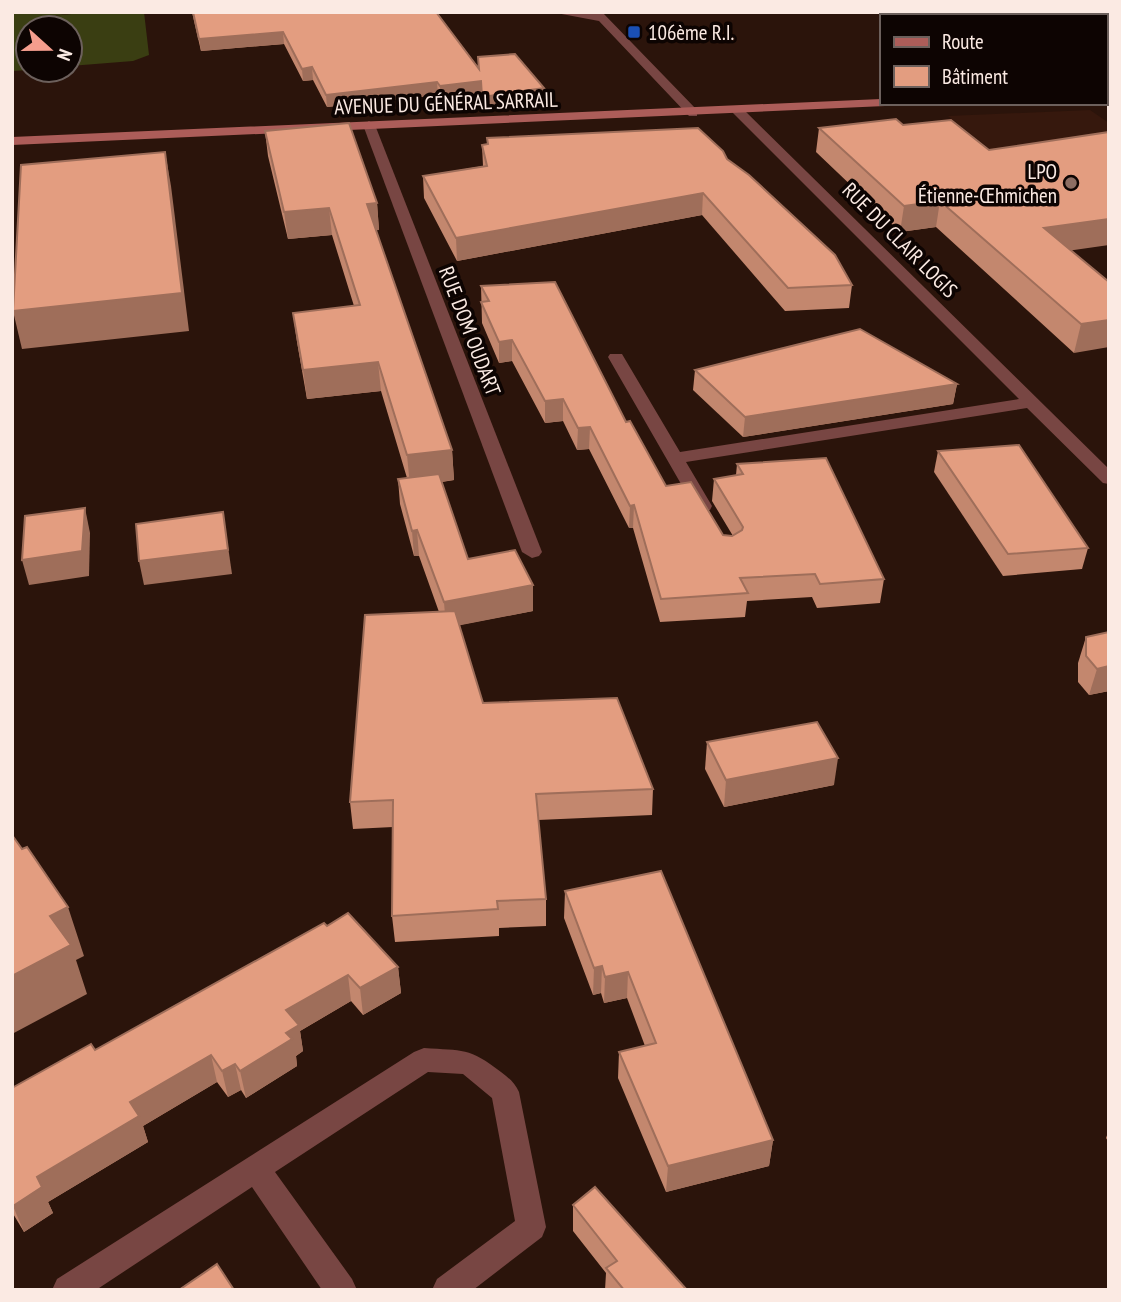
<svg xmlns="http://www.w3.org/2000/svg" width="1121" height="1302" font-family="'PT Sans Narrow',sans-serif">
  <rect width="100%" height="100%" fill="#2b140b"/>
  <polygon fill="#36180d" points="1090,110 1109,123 1109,243 948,116"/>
  <polygon fill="#3a3e12" points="12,12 85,12 34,18 90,12 144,12 149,55 133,61 70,66 70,28 28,28 29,70 12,71"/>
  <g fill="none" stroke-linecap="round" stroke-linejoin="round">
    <g fill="#784643" fill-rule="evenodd">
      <polygon points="551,12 602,12 697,110 697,116 689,116 599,21"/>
      <polygon points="737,106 741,107 1109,469 1109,484 1103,483 1027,408 686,462 712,506 710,510 696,510 608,357 610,354 622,354 680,452 1019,399 733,113 731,110"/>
      <polygon points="369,121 375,125 542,552 539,556 532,558 522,552 363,125"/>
      <path d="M424,1048C463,1051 469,1047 501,1072C509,1078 515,1083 519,1092L546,1227L542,1237L473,1290H432L437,1279L515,1221L492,1098L463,1074L428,1072L275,1172L352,1279L357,1290H322L252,1187L96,1290H52L57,1279L414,1052Z"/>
    </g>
    <g fill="#ac5d59" fill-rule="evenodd">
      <rect x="1105" y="89" width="4" height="8"/>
      <polygon points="881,99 881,103 887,103 885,106 12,145 12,137"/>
    </g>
  </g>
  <g fill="#c3876e">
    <polygon points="192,12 436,12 479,68 478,57 544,101 483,110 481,94 440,98 438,95 327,107 313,80 303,81 284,44 201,51"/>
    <polygon points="1105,34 1109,34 1109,65 1105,62"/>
    <polygon points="903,125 989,150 1071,250 1109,282 1074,353 936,227 900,232 816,152 819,128"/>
    <polygon points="265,131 377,203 379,230 376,230 452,450 454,480 442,482 468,559 533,585 533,611 459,625 483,703 653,789 652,815 538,820 546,899 546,926 499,928 499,936 395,942 392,916 393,827 353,829 350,802 439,612 419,556 414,556 400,504 398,479 407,478 381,391 307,399 297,342 293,313 354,306 332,235 288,239 268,156"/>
    <polygon points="482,145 727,159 852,285 849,308 785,311 702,215 457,261 424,198 423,176 483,166"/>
    <polygon points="481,286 626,422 666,486 723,535 733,536 712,501 714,479 736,475 737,464 884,579 880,603 817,608 812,597 747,601 745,617 660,622 633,528 629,528 589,449 577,450 563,421 545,423 512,361 499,363 482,323"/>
    <polygon points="695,370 957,384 953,404 743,437 693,390"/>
    <polygon points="938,451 1088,548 1082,569 1003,576 934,472"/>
    <polygon points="1109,632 1109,691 1089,695 1078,682 1078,663 1086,637"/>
    <polygon points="707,742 834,785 724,807 705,769"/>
    <polygon points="565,891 773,1140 769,1166 666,1192 618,1078 619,1052 645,1046 627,998 604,1003 601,993 593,995 564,918"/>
    <polygon points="327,926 398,967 401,993 363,1015 351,1001 300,1031 303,1051 296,1056 297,1066 246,1098 241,1090 228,1097 217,1082 143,1126 148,1142 48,1202 53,1213 24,1232 12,1212 12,1088 95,1050"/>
    <polygon points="1109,1130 1109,1143 1106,1138"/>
    <polygon points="573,1205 687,1290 605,1290 606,1273 573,1231"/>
  </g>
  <g fill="#9f6e5a">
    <polygon points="283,32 284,44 201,51 199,39"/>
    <polygon points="312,67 313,80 303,81 302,69"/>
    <polygon points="481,81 481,94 440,98 440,86"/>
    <polygon points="437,82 438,95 327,107 326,95"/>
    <polygon points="544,88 544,101 483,110 482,97"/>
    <polygon points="165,152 171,186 189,331 22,349 13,311"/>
    <polygon points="703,193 702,215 457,261 456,238"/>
    <polygon points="940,201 936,227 900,232 904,206"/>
    <polygon points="377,203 379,230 369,231 367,204"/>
    <polygon points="329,208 332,235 288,239 284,212"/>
    <polygon points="1109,219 1109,245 1039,255 1044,228"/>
    <polygon points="1109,320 1109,347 1074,353 1081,324"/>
    <polygon points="512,340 512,361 499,363 499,342"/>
    <polygon points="378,362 381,391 307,399 303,370"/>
    <polygon points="957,384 953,404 743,437 745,417"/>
    <polygon points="563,399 563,421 545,423 545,401"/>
    <polygon points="590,427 589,449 577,450 578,428"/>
    <polygon points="452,450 454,480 410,486 407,455"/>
    <polygon points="634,505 633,528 629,528 630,506"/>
    <polygon points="85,508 90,533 89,576 29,585 22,560"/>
    <polygon points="223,512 232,574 144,585 139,561"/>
    <polygon points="417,530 419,556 414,556 412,531"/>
    <polygon points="533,585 533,611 446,628 444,602"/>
    <polygon points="1109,666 1109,691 1089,695 1097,669"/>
    <polygon points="838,758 834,785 724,807 726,780"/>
    <polygon points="68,907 84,956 76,960 87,994 12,1034 12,976 50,916"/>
    <polygon points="602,966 601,993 593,995 594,968"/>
    <polygon points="398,967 401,993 363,1015 360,988"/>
    <polygon points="628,972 627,998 604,1003 605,977"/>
    <polygon points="348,975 351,1001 300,1031 303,1051 296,1056 297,1066 246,1098 240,1071 286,1033 286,1010"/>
    <polygon points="211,1055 217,1082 143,1126 148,1142 48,1202 53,1213 24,1232 13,1206 37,1177 130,1102"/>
    <polygon points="235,1064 241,1090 228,1097 222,1071"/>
    <polygon points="773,1140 769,1166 666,1192 668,1166"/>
  </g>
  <g fill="#e39d80" stroke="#9f6e5a" stroke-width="2">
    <polygon points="193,12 436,12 479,69 478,57 515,54 544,88 482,97 481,81 440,86 437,82 326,95 312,67 302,69 283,32 199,39"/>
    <polygon points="896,119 903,125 951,120 989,150 1109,132 1109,219 1044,228 1109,282 1109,320 1081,324 940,201 904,206 819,128"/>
    <polygon points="349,123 377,203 367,204 452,450 407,455 378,362 303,370 293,313 360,305 329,208 284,212 265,131"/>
    <polygon points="698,128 723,151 727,159 749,175 835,255 852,285 788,288 703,193 456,238 423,176 487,166 482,145 488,144 487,138"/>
    <polygon points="165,152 182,293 13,311 21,165"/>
    <polygon points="555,282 626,422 630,421 666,486 691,482 723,535 732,536 742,530 743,527 714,479 743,474 737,464 826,458 884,579 820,584 815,574 740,578 748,593 661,599 634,505 630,506 590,427 578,428 563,399 545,401 512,340 499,342 481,302 489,301 481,286"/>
    <polygon points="860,329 957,384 745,417 695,370"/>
    <polygon points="1019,445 1088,548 1008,554 938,451"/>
    <polygon points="439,474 468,559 515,550 533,585 444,602 417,530 412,531 398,479"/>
    <polygon points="85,508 82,551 22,560 25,516"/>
    <polygon points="223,512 228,550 139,561 136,524"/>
    <polygon points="455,611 483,703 617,698 653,789 536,794 546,899 497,901 498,909 392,916 393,800 350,802 365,615"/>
    <polygon points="1109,632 1109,666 1097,669 1086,656 1086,637"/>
    <polygon points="817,722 838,758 726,780 707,742"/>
    <polygon points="12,835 22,849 27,847 68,907 50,916 71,945 12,976"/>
    <polygon points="661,871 773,1140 668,1166 619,1052 656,1043 628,972 605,977 602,966 594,968 565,891"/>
    <polygon points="348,913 398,967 360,988 348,975 286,1010 299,1025 286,1033 292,1039 240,1071 235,1064 222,1071 211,1055 130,1102 139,1116 37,1177 42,1187 13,1206 12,1204 12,1088 91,1044 95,1050 324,923 327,926"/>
    <polygon points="595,1187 687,1290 624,1290 606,1268 617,1261 573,1205"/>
    <polygon points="217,1264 234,1290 179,1290"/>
  </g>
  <rect fill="#1a4fb4" stroke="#0d0402" stroke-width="2.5" x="627" y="25" width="14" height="14" rx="3.5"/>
  <circle fill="#8d6e63" stroke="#0d0402" stroke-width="2.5" cx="1071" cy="183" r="7"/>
  <g text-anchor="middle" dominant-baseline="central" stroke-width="7" stroke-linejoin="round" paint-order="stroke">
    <g font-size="21" fill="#fbeae3" stroke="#0d0402" text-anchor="start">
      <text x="648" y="32">106ème R.I.</text>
      <text x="1057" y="171" text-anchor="end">LPO<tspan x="1057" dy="24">Étienne-Œhmichen</tspan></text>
    </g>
    <g font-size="21" fill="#fbeae3" stroke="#0d0402">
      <text transform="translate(446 103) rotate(-2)">AVENUE DU GÉNÉRAL SARRAIL</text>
      <text transform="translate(900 240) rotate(45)">RUE DU CLAIR LOGIS</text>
      <text transform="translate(470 331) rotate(69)">RUE DOM OUDART</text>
    </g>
  </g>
  <rect width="1121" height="1302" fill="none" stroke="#fbeae3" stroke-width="28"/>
  <rect x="880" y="14" width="228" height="91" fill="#0d0402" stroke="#6c605c" stroke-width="2"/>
  <rect x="894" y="37" width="35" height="10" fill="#ac5d59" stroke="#6c605c" stroke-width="2"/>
  <text x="942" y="49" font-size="21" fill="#fbeae3">Route</text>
  <rect x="894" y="66" width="35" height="21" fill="#e39d80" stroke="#6c605c" stroke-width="2"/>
  <text x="942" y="84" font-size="21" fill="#fbeae3">Bâtiment</text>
  <g transform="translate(49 49) rotate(111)"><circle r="33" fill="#0d0402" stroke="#6c605c" stroke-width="2"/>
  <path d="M0-5L12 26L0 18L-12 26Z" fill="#f49d8d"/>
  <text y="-10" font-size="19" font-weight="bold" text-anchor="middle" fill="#fbeae3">N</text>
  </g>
</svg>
